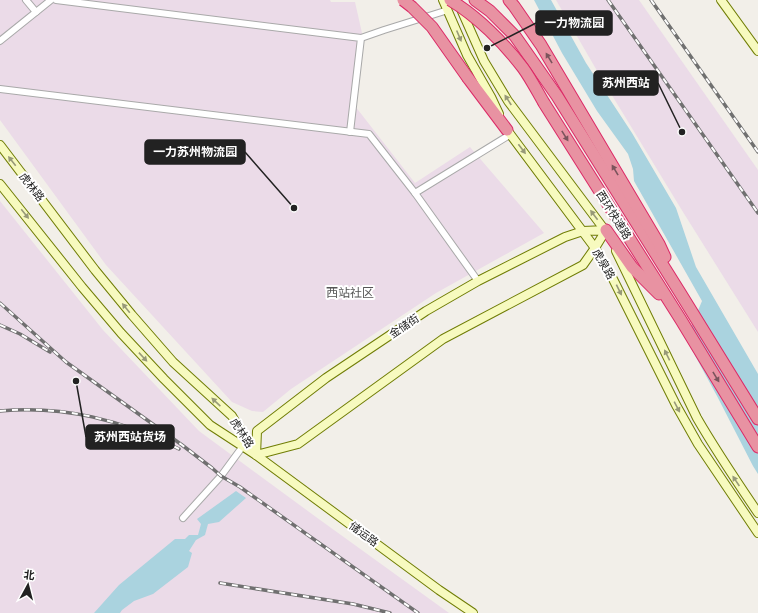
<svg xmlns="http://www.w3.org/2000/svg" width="758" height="613" font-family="Arial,'Noto Sans SC',sans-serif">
  <rect width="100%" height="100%" fill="#f2efe9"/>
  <g fill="#ebdbe8">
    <polygon points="0,0 330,0 331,2 355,2 362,33 355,106 415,183 470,147 544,233 436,293 291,389 263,412 252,411 232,402 106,265 0,120"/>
    <polygon points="556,0 639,0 758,170 758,332 683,212 596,69"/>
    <polygon points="0,201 103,330 199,431 316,517 449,613 0,613"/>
  </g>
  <g fill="#aad3df">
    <polygon points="534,0 551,0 586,63 632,133 676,208 696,267 758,374 758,474 753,466 717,396 686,339 702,301 634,181 633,169 628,154 597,111 562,53"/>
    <polygon points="236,491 246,498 219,522 208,524 205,535 196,540 189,551 192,553 188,567 153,594 134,601 122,610 120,613 94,613 119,585 175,539 185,539 189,535 198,535 201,524 197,519"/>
  </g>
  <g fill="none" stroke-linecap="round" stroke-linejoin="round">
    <g stroke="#a9a9a9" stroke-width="8">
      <g id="street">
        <polyline points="26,0 36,12"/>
        <polyline points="56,0 361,38 350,132"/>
        <polyline points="361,38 384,30 448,10"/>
        <polyline points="0,41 51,0"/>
        <polyline points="0,89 369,134 415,193 478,281"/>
        <polyline points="415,193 511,134"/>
        <polyline points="183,518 221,476 243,446"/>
      </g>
    </g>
    <g stroke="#707d05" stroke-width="10">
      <g id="secondary">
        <polyline points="443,0 467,55 491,97 499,114"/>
        <polyline points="721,0 758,51"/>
        <polyline points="460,7 484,61 508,101 607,233"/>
        <polyline points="505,126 507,130 595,248 613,279 676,405 698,444 758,533"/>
        <polyline points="0,145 95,270 132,315 173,362 232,416 254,453"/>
        <polyline points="0,184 82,287 121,333 164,379 210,425 256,455 439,590 473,613"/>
        <polygon points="606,230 595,248 583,265 443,339 298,444 256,455 257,431 326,378 426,311 478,281 565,237 583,231"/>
        <path d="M616,251L697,418C716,451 737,482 758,513"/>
      </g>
    </g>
    <g stroke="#dc2a67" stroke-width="13">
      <g id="highway">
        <polyline points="475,0 490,11 515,36 557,96 679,291 758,419"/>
        <polyline points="509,0 514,6 541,45 659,244 665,257"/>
        <polyline points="468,78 507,130"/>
        <polyline points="544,103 681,320 758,447"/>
        <polyline points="606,230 632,267 659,294"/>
      </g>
    </g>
    <use href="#street" stroke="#fff" stroke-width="6"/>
    <use href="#secondary" stroke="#f7fabf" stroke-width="8"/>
    <use href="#highway" stroke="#e892a2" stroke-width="11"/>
    <g stroke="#707070" stroke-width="3.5">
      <g id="rail">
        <polyline points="608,0 758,213"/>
        <polyline points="651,0 758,152"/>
        <polyline points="0,303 66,362 80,372 182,445 212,468 221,476 240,487 418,613"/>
        <polyline points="0,325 20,334 50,352"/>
        <path d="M0,411C62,405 124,420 179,449"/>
        <polyline points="220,583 353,604 390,613"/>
      </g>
    </g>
    <use href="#rail" stroke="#fff" stroke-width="2" stroke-dasharray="6" stroke-linecap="butt"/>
    <g stroke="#dc2a67" stroke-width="13" stroke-linecap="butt">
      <g id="highway-bridge">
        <polyline points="403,0 412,7 432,27 468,78"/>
        <path d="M450,0C477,16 504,43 523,68C531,79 537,91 544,103"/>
      </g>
    </g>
    <use href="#highway-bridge" stroke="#e892a2" stroke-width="11"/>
  </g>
  <defs><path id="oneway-solid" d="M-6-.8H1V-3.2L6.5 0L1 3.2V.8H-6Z"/></defs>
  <g fill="#979978">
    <use href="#oneway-solid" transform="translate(459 36) rotate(67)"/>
    <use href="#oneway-solid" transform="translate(508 100) rotate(-123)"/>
    <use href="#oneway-solid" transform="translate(522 149) rotate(53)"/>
    <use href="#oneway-solid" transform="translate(12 161) rotate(-128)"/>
    <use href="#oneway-solid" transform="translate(25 214) rotate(51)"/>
    <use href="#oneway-solid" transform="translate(594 215) rotate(-127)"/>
    <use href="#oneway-solid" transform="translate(619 290) rotate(64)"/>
    <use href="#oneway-solid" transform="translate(126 308) rotate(-129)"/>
    <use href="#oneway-solid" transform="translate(667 355) rotate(-116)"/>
    <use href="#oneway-solid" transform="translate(143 357) rotate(47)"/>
    <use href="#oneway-solid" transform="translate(216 402) rotate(-137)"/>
    <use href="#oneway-solid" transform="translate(677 407) rotate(62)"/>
    <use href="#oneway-solid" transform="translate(736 481) rotate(-124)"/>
  </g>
  <g fill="#7b545c">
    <use href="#oneway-solid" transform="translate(549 58) rotate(-121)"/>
    <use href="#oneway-solid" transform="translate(565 136) rotate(58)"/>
    <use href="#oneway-solid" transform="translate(615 170) rotate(-121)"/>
    <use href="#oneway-solid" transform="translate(716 377) rotate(59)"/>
  </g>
  <g text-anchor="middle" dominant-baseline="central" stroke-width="4" stroke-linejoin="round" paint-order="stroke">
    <g font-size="11" fill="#222" stroke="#fff">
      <text transform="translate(32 187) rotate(52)">虎林路</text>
      <text transform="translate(614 215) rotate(58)">西环快速路</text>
      <text transform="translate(604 264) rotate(60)">虎泉路</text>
      <text transform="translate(404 326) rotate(-34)">金储街</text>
      <text transform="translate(242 433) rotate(57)">虎林路</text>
      <text transform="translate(364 534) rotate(36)">储运路</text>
    </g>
    <g font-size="12" fill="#555" stroke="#fff">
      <text x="350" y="293">西站社区</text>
    </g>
  </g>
  <path fill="none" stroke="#222" stroke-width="1.5" d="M487 48L536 23M682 132L658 83M294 208L245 152M76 381L86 437"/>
  <g fill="#222" stroke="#fff" stroke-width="1.5">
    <circle cx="487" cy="48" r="4"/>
    <circle cx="682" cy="132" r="4"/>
    <circle cx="294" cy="208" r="4"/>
    <circle cx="76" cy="381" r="4"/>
  </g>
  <g fill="#222" stroke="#222" stroke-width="1.5">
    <rect x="536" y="11" width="76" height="24" rx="4"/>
    <rect x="594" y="71" width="64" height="24" rx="4"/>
    <rect x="145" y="140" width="100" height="24" rx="4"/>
    <rect x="86" y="425" width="88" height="24" rx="4"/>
  </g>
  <g font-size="12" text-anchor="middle" font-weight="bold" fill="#fff">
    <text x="574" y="27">一力物流园</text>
    <text x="626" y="87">苏州西站</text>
    <text x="195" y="156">一力苏州物流园</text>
    <text x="130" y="441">苏州西站货场</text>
  </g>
  <g transform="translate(28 585) rotate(7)" stroke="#ffffff" stroke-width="3" paint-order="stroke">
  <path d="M0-3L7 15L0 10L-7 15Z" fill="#222222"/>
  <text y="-6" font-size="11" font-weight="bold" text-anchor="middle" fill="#222222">北</text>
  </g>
</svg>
